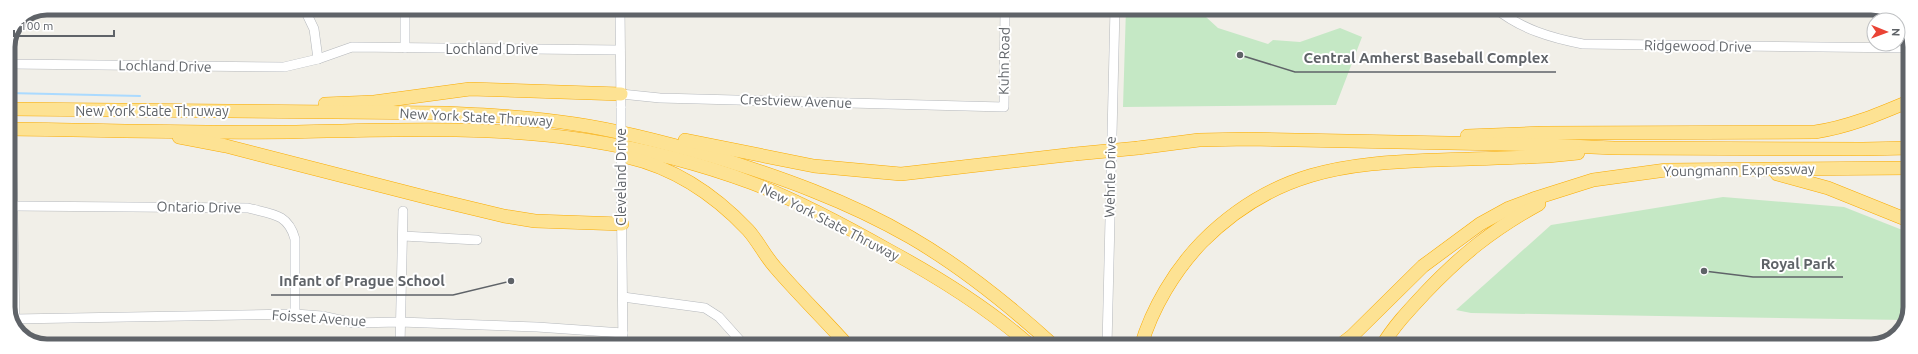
<svg xmlns="http://www.w3.org/2000/svg" width="1918" height="354" font-family="Ubuntu,sans-serif">
  <rect width="100%" height="100%" fill="#f1efe8"/>
  <g fill="#c5e8c5">
    <polygon points="1126,8 1205,8 1206,17 1218,28 1268,44 1273,40 1300,42 1340,28 1362,37 1336,105 1123,107"/>
    <polygon points="1723,197 1844,207 1910,233 1910,312 1905,320 1471,313 1456,310 1551,225"/>
  </g>
  <g fill="none" stroke-linecap="round" stroke-linejoin="round">
    <polyline stroke="#aadaff" stroke-width="2" points="8,93 140,96"/>
    <g stroke="#b5b8bc" stroke-width="10">
      <g id="minor">
        <polyline points="405,8 405,48"/>
        <polyline points="620,8 621,108"/>
        <path d="M1495,8C1521,29 1551,38 1583,44L1910,48"/>
        <polyline points="10,43 10,64 284,67 318,59 314,29 304,8"/>
        <polyline points="318,59 352,47 620,50"/>
        <polyline points="621,94 660,98 1004,107 1005,8"/>
        <polyline points="12,165 15,324"/>
        <polyline points="621,169 623,346"/>
        <path d="M13,206L248,208C271,214 288,213 295,239V314"/>
        <polyline points="403,236 477,240"/>
        <polyline points="623,297 705,308 719,317 745,346"/>
        <polyline points="14,319 295,314 322,316 354,323 400,322 537,327 623,333"/>
        <polyline points="400,346 403,211"/>
        <polyline points="1107,346 1115,8"/>
      </g>
    </g>
    <g stroke="#f9ab00" stroke-width="14">
      <g id="highway">
        <polyline points="325,104 374,102 470,89 621,94"/>
        <path d="M8,109L445,113C488,115 532,117 575,124C622,131 667,143 712,156C780,177 848,201 910,237C962,267 1010,306 1054,346"/>
        <path d="M8,129C102,130 195,133 289,132C387,130 487,125 585,140C642,149 699,163 752,183C799,201 844,225 888,250C938,277 988,308 1031,346"/>
        <path d="M1467,136L1542,133L1815,132C1849,127 1879,114 1910,101"/>
        <polyline points="179,137 226,146 429,198 504,216 535,221 622,224"/>
        <polyline points="685,140 814,166 901,174 1075,154"/>
        <polyline points="1138,148 1199,140 1249,139 1546,145 1614,148 1863,149 1910,148"/>
        <path d="M627,157C675,168 714,194 748,230C758,241 765,256 775,267C798,294 824,319 848,346"/>
        <polyline points="1777,174 1828,188 1910,221"/>
        <path d="M1141,346C1152,308 1175,270 1202,242C1273,171 1343,163 1438,160C1475,159 1511,158 1548,156L1578,153"/>
        <polyline points="1339,346 1352,336 1423,266 1480,224 1509,208 1533,199 1593,180 1666,170 1910,168"/>
        <path d="M1382,346C1393,327 1409,310 1424,294C1461,255 1492,230 1539,204"/>
      </g>
    </g>
    <use href="#minor" stroke="#fff" stroke-width="9"/>
    <use href="#highway" stroke="#fde293" stroke-width="13"/>
    <g stroke="#b5b8bc" stroke-width="10" stroke-linecap="butt">
      <polyline id="minor-bridge" points="621,108 621,169"/>
    </g>
    <g stroke="#f9ab00" stroke-width="14" stroke-linecap="butt">
      <polyline id="highway-bridge" points="1075,154 1138,148"/>
    </g>
    <use href="#minor-bridge" stroke="#fff" stroke-width="9"/>
    <use href="#highway-bridge" stroke="#fde293" stroke-width="13"/>
  </g>
  <g text-anchor="middle" dominant-baseline="central" stroke-width="4" stroke-linejoin="round" paint-order="stroke">
    <g font-size="14" fill="#5f6368" stroke="#fff">
      <text transform="translate(1698 46) rotate(1)">Ridgewood Drive</text>
      <text x="492" y="49">Lochland Drive</text>
      <text transform="translate(1004 61) rotate(-89)">Kuhn Road</text>
      <text transform="translate(165 66) rotate(1)">Lochland Drive</text>
      <text transform="translate(796 101) rotate(2)">Crestview Avenue</text>
      <text x="152" y="111">New York State Thruway</text>
      <text transform="translate(476 117) rotate(3)">New York State Thruway</text>
      <text transform="translate(1739 170) rotate(-1)">Youngmann Expressway</text>
      <text transform="translate(621 177) rotate(-90)">Cleveland Drive</text>
      <text transform="translate(1110 177) rotate(-89)">Wehrle Drive</text>
      <text transform="translate(199 207) rotate(1)">Ontario Drive</text>
      <text transform="translate(830 222) rotate(27)">New York State Thruway</text>
      <text transform="translate(319 318) rotate(4)">Foisset Avenue</text>
    </g>
  </g>
  <path d="M0 0H1918V354H0ZM47 15H1871A32 32 0 0 1 1903 47V307A32 32 0 0 1 1871 339H47A32 32 0 0 1 15 307V47A32 32 0 0 1 47 15Z" fill="#fff" fill-rule="evenodd"/>
  <path fill="none" stroke="#5f6368" stroke-width="5" d="M47 15H1871A32 32 0 0 1 1903 47V307A32 32 0 0 1 1871 339H47A32 32 0 0 1 15 307V47A32 32 0 0 1 47 15Z"/>
  <path fill="none" stroke="#5f6368" stroke-width="1.5" d="M1240 55L1295 72H1556M1704 271L1753 277H1843M511 281L453 295H271"/>
  <g fill="#5f6368" stroke="#fff" stroke-width="1.5">
    <circle cx="1240" cy="55" r="4"/>
    <circle cx="1704" cy="271" r="4"/>
    <circle cx="511" cy="281" r="4"/>
  </g>
  <g font-size="15" text-anchor="middle" font-weight="bold" fill="#5f6368" stroke="#fff" stroke-width="4" stroke-linejoin="round" paint-order="stroke">
    <text x="1426" y="63">Central Amherst Baseball Complex</text>
    <text x="1798" y="269">Royal Park</text>
    <text x="362" y="286">Infant of Prague School</text>
  </g>
  <g transform="translate(1886 32) rotate(91)"><circle r="19" fill="#ffffff" stroke="#bfc1c3"/>
  <path d="M0-3L7 15L0 10L-7 15Z" fill="#ea4335"/>
  <text y="-6" font-size="11" font-weight="bold" text-anchor="middle" fill="#5f6368">N</text>
  </g>
  <path d="M14 30v6h100v-6" fill="none" stroke="#5f6368" stroke-width="2"/>
  <text x="20" y="30" font-size="12" fill="#5f6368" stroke="#ffffff" stroke-width="3" paint-order="stroke">100 m</text>
</svg>
